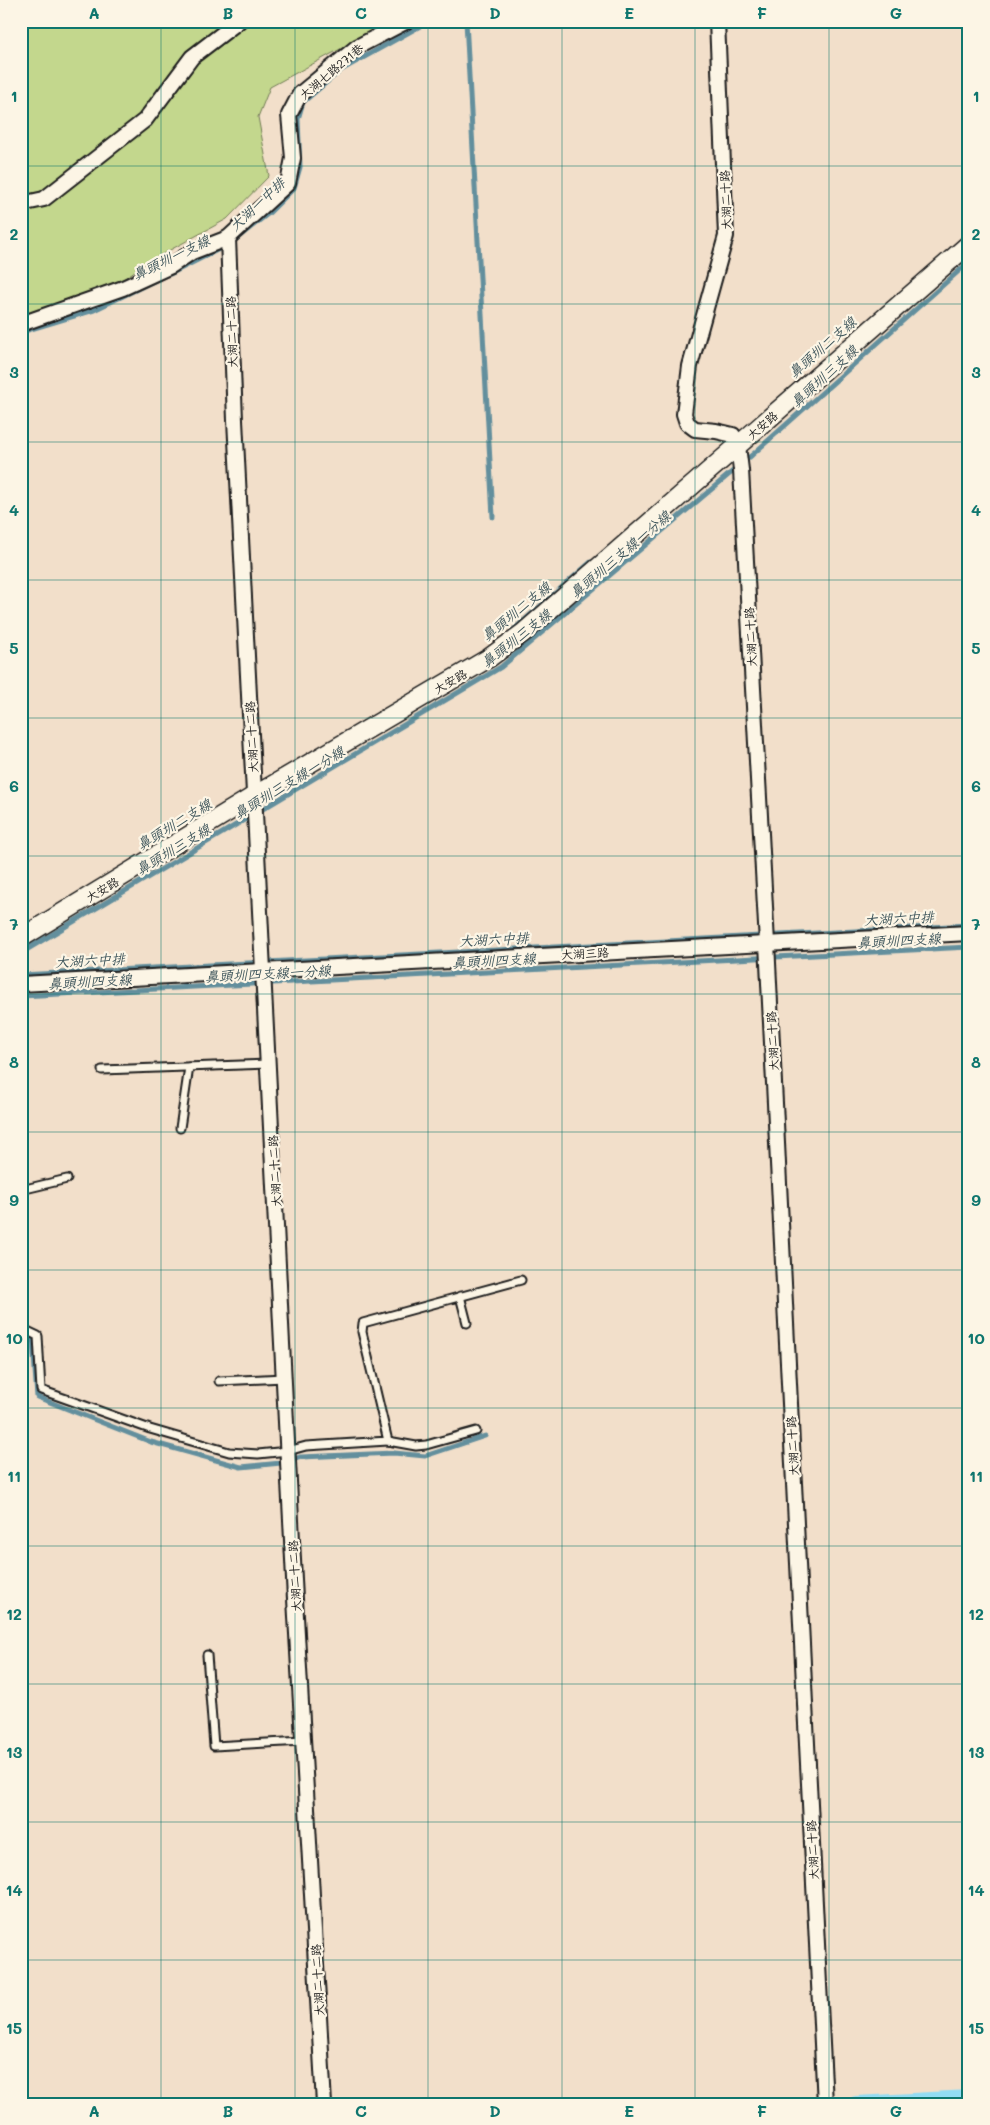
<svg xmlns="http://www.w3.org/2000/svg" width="990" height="2125" font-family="Mali,'LXGW WenKai TC',sans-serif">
  <rect width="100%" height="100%" fill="#f2dfca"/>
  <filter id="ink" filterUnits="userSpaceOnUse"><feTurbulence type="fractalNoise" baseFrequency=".02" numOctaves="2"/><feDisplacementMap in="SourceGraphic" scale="10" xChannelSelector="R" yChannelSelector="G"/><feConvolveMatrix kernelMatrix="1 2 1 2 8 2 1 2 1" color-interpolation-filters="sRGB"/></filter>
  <g filter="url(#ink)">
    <polygon fill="#c3d78d" stroke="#707a54" points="21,21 386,21 381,27 270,87 258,117 269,176 227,219 148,262 113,286 21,317"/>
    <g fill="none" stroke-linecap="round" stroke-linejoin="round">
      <g stroke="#638f9d" stroke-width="5">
        <polyline points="466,21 493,517"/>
        <polyline points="235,240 270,212 294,188 300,167 298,119 303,102 341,70 429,21"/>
        <polyline points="170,274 225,246"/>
        <polyline points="21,332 94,310 160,278"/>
        <polyline points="511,632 591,562"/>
        <polyline points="21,953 501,667 752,455 969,262"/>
        <polyline points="21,975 969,925"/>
        <polyline points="21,996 969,947"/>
        <polyline points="21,1336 33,1342 37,1397 151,1442 241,1467 281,1463 301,1457 394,1453 425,1456 485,1436"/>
      </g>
      <polyline stroke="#92dcf3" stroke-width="16" points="856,2104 969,2098"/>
      <g stroke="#1c1c1c" stroke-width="11">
        <g id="service">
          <polyline points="102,1070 268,1064"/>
          <polyline points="180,1128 189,1067"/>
          <polyline points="21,1190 67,1179"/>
          <polyline points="460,1296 467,1323"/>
          <polyline points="21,1328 38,1336 41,1390 150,1429 229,1452 258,1454 288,1451 306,1446 388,1441 362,1332 363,1323 521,1280"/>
          <polyline points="219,1381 284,1378"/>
          <polyline points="388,1441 416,1446 426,1445 476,1431"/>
          <polyline points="207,1655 214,1746 303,1741"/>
        </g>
      </g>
      <g stroke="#1c1c1c" stroke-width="18">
        <g id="minor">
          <polyline points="717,21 726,236 690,366 684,414 687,423 695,429 716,431 733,435 738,446 741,470 767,943 825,2104"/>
          <polyline points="21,204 44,199 145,120 192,57 239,21"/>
          <polyline points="228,238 235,420 295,1599 324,2104"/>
          <polyline points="21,324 123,288 171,266 192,252 228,238 288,183 293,158 289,115 300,94 357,47 407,21"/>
          <polyline points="21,984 969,933"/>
        </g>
      </g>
      <g stroke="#1c1c1c" stroke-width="21">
        <polyline id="tertiary" points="21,938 254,796 489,658 523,633 969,244"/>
      </g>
      <use href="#service" stroke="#fcf5e5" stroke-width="7"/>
      <use href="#minor" stroke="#fcf5e5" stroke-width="14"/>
      <use href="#tertiary" stroke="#fcf5e5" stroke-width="18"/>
    </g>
  </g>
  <path fill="none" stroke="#0f766e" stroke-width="1" stroke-opacity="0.55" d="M161,21V2104M295,21V2104M428,21V2104M562,21V2104M695,21V2104M829,21V2104M21,166H969M21,304H969M21,442H969M21,580H969M21,718H969M21,856H969M21,994H969M21,1132H969M21,1270H969M21,1408H969M21,1546H969M21,1684H969M21,1822H969M21,1960H969"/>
  <g text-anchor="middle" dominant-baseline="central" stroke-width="4.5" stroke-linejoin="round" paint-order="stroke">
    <g font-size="12" fill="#1c1c1c" stroke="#fcf5e5">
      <text transform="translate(331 71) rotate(-40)">大湖七路271巷</text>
      <text transform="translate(725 200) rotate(-92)">大湖二十路</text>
      <text transform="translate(231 332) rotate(-92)">大湖二十二路</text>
      <text transform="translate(762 425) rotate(-41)">大安路</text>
      <text transform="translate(750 637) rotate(-93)">大湖二十路</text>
      <text transform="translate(450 681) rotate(-30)">大安路</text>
      <text transform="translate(251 737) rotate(-93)">大湖二十二路</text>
      <text transform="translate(102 889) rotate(-31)">大安路</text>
      <text transform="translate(585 953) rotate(-3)">大湖三路</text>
      <text transform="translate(772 1041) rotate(-93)">大湖二十路</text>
      <text transform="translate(274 1171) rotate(-93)">大湖二十二路</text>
      <text transform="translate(792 1446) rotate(-93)">大湖二十路</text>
      <text transform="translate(294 1576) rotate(-93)">大湖二十二路</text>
      <text transform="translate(812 1850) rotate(-93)">大湖二十路</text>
      <text transform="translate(317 1980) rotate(-93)">大湖二十二路</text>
    </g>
    <g font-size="14" font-style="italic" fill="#3f565c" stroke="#fcf5e5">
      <text transform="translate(257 204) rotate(-43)">大湖一中排</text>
      <text transform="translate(171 257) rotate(-26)">鼻頭圳一支線</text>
      <text transform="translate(822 347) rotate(-41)">鼻頭圳二支線</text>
      <text transform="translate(824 376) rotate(-42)">鼻頭圳三支線</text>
      <text transform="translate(620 554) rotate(-40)">鼻頭圳三支線一分線</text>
      <text transform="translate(516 611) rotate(-39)">鼻頭圳二支線</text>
      <text transform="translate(516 638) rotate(-38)">鼻頭圳三支線</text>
      <text transform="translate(289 782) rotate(-31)">鼻頭圳三支線一分線</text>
      <text transform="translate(174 824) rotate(-31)">鼻頭圳二支線</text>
      <text transform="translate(173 849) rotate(-31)">鼻頭圳三支線</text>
      <text transform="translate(899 918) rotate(-3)">大湖六中排</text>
      <text transform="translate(494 939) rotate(-3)">大湖六中排</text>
      <text transform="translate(899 940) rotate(-3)">鼻頭圳四支線</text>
      <text transform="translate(90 960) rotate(-3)">大湖六中排</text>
      <text transform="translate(494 960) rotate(-3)">鼻頭圳四支線</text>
      <text transform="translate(268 973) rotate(-3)">鼻頭圳四支線一分線</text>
      <text transform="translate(90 981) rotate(-3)">鼻頭圳四支線</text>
    </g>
  </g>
  <rect width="990" height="2125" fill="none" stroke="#fcf5e5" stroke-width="55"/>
  <rect x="28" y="28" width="934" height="2070" fill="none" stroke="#0f766e" stroke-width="2"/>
  <g font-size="16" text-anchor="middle" font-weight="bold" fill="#0f766e">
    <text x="94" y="19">A</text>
    <text x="228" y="19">B</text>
    <text x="361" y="19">C</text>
    <text x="495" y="19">D</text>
    <text x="629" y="19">E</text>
    <text x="762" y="19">F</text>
    <text x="896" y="19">G</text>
    <text x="14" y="102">1</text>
    <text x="976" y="102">1</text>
    <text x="14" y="240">2</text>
    <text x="976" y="240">2</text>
    <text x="14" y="378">3</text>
    <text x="976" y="378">3</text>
    <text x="14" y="516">4</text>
    <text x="976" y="516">4</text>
    <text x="14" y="654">5</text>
    <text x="976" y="654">5</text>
    <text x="14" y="792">6</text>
    <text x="976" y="792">6</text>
    <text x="14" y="930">7</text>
    <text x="976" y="930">7</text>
    <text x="14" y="1068">8</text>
    <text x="976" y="1068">8</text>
    <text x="14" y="1206">9</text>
    <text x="976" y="1206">9</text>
    <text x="14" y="1344">10</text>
    <text x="976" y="1344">10</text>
    <text x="14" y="1482">11</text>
    <text x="976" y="1482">11</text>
    <text x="14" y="1620">12</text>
    <text x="976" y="1620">12</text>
    <text x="14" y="1758">13</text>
    <text x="976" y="1758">13</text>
    <text x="14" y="1896">14</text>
    <text x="976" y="1896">14</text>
    <text x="14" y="2034">15</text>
    <text x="976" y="2034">15</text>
    <text x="94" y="2117">A</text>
    <text x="228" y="2117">B</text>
    <text x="361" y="2117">C</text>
    <text x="495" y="2117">D</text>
    <text x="629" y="2117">E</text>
    <text x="762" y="2117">F</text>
    <text x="896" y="2117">G</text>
  </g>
</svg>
